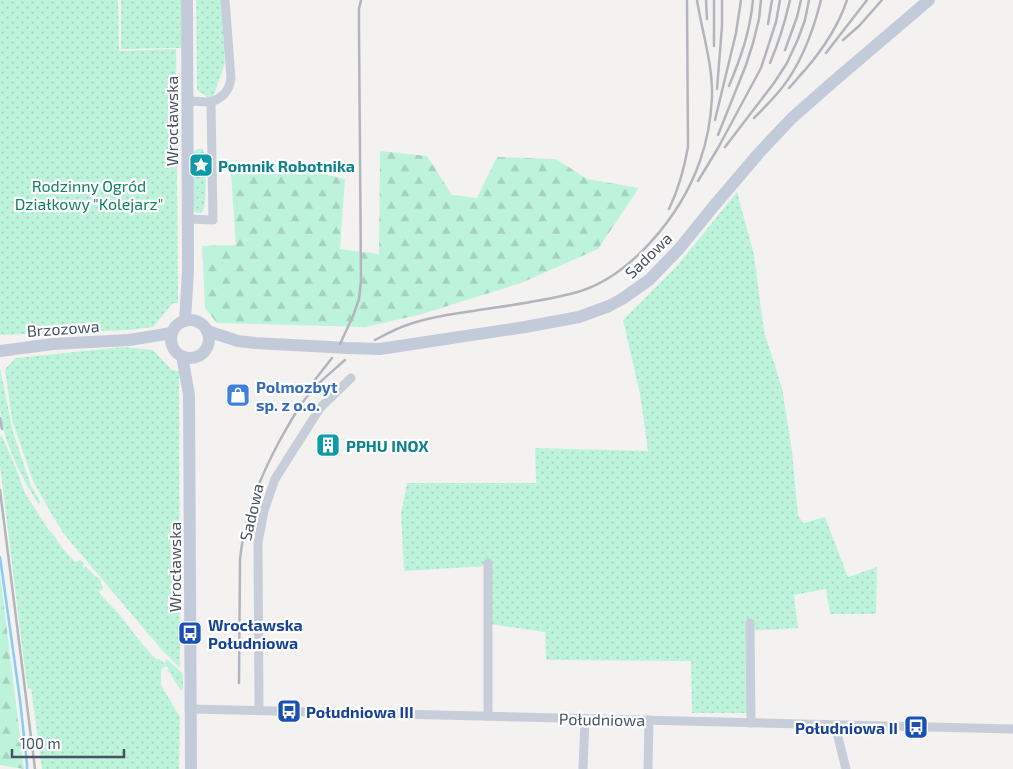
<svg xmlns="http://www.w3.org/2000/svg" width="1013" height="769" font-family="'Exo 2',sans-serif">
  <defs>
    <pattern id="grass-dots" width="8" height="8" patternUnits="userSpaceOnUse" patternTransform="scale(1.25)"><rect width="8" height="8" fill="#bef3db"/><path d="M2 2h.1M6 6h.1" fill="none" stroke="#a5d2be" stroke-width="1.8" stroke-linecap="round"/></pattern>
    <pattern id="forest-firs" width="22" height="20" patternUnits="userSpaceOnUse" patternTransform="scale(1.25)"><rect width="22" height="20" fill="#bef3db"/><path d="M5 1l3.5 6h-7zM16 11l3.5 6h-7z" fill="#a5d2be"/></pattern>
  </defs>
  <rect width="100%" height="100%" fill="#f4f2f1"/>
  <g fill="url(#grass-dots)">
    <polygon points="0,0 118,0 119,51 176,49 178,303 173,303 153,327 128,330 0,335"/>
    <polygon points="121,0 181,0 182,48 121,49"/>
    <polygon points="196,0 221,0 225,63 217,86 212,100 197,90"/>
    <path d="M198,149H203C204,153 205,157 205,161C206,168 207,209 202,212C200,214 197,213 195,212L193,208V153L196,150Z"/>
    <polygon points="737,192 754,255 764,331 782,388 792,451 798,515 803,523 825,517 848,577 877,567 876,614 830,614 826,589 794,595 798,628 748,631 747,713 692,713 691,661 546,660 545,632 489,624 488,566 404,571 401,513 407,483 536,483 535,448 648,451 640,394 623,320 676,267"/>
    <polygon points="124,347 153,350 172,370 179,371 180,668 161,649 63,533 51,513 33,481 12,420 5,369 16,358"/>
    <path d="M0,368L13,432L31,486L40,501L39,505C21,476 2,441 0,407C0,394 0,381 0,368Z"/>
    <path d="M0,436H2L17,471L25,493L48,529C53,533 57,540 61,546C65,552 70,556 75,562L81,560L84,564L83,566L84,568L86,566C89,572 97,576 101,581V584L103,587L102,590L99,591L100,594L120,615L142,644L156,659H159L164,663L167,659L183,674V688L181,691L170,673L166,670H168L169,668L167,666L162,668L161,673V685L180,717L179,769H42L31,688L28,689L25,670L0,465Z"/>
  </g>
  <g fill="url(#forest-firs)">
    <polygon points="380,151 427,156 452,195 477,198 497,157 556,159 587,179 639,188 598,249 521,283 422,314 366,327 217,323 205,308 202,246 236,245 230,161 287,165 345,179 340,249 379,254"/>
    <polygon points="0,573 24,769 0,765"/>
  </g>
  <g fill="none" stroke-linecap="round" stroke-linejoin="round">
    <polyline stroke="#88cbf3" stroke-width="2.5" points="0,557 20,700 27,764 27,769"/>
    <g stroke="#c7ceda" stroke-width="9">
      <polyline points="187,101 211,102 213,220 188,219"/>
      <path d="M211,102C224,97 229,91 231,78L225,0"/>
      <polyline points="488,563 488,716"/>
      <polyline points="750,623 751,723"/>
      <polyline points="191,709 1013,729"/>
      <polyline points="259,710 258,543 264,511 275,479 320,408 351,378"/>
      <polyline points="835,725 846,769"/>
      <polyline points="583,769 585,719"/>
      <polyline points="648,769 649,720"/>
    </g>
    <g stroke="#c3cbdb" stroke-width="12">
      <circle cx="190" cy="339" r="19"/>
      <polyline points="185,321 188,271 187,0"/>
      <polyline points="207,331 238,341 255,343 348,348 380,349 525,327 579,317 609,306 622,299 649,280 679,249 713,207 759,153 792,118 834,81 929,0"/>
      <polyline points="0,351 53,344 129,340 172,333"/>
      <polyline points="182,356 189,395 191,769"/>
    </g>
    <g stroke="#b3b5bc" stroke-width="2.5">
      <polyline points="706,0 707,19"/>
      <polyline points="714,0 714,46"/>
      <polyline points="768,24 772,0"/>
      <polyline points="843,40 859,26 882,0"/>
      <polyline points="785,50 797,17 801,0"/>
      <polyline points="826,53 867,0"/>
      <path d="M770,63C779,42 785,22 790,0"/>
      <path d="M729,86C741,57 750,32 753,0"/>
      <path d="M789,88C795,82 799,76 805,70C823,49 838,27 847,0"/>
      <polyline points="717,89 722,26 722,0"/>
      <path d="M754,118C763,109 773,99 781,89C802,63 813,32 821,0"/>
      <polyline points="715,120 736,33 741,0"/>
      <polyline points="718,135 746,65 753,43 759,19 761,0"/>
      <polyline points="725,147 774,83 787,63 798,39 805,20 809,0"/>
      <polyline points="698,181 718,148 761,68 776,22 780,0"/>
      <path d="M669,209C679,188 684,170 688,147L687,0"/>
      <path d="M375,340C386,334 397,328 410,324C430,317 451,314 473,311C505,306 538,302 570,294C629,281 681,215 700,161C707,141 711,118 712,97C713,65 702,32 697,0"/>
      <polyline points="340,344 353,316 359,299 361,281 359,29 359,9 361,0"/>
      <polyline points="314,381 332,358"/>
      <polyline points="0,418 2,429"/>
      <polyline points="0,490 35,769"/>
      <path d="M239,683L240,559C245,514 259,479 280,440C290,422 300,404 314,388C324,378 335,369 345,360"/>
    </g>
  </g>
  <defs>
    <g id="sight-square" transform="scale(1.25)"><rect x="-9" y="-9" width="18" height="18" rx="4" fill="#0f9aa8" stroke="#fff"/><path d="M0-6L1.8-2.2L6-1.7L2.9 1.2L3.7 5.4L0 3.3L-3.7 5.4L-2.9 1.2L-6-1.7L-1.8-2.2Z" fill="#fff"/></g>
    <g id="shop-square" transform="scale(1.25)"><rect x="-9" y="-9" width="18" height="18" rx="4" fill="#3f7fe0" stroke="#fff"/><path d="M-5-2.5h2.3a2.7 3.5 0 0 1 5.4 0H5L5.5 6h-11ZM-1.5-2.5h3a1.5 2.3 0 0 0-3 0Z" fill="#fff"/></g>
    <g id="building-square" transform="scale(1.25)"><rect x="-9" y="-9" width="18" height="18" rx="4" fill="#0f9aa8" stroke="#fff"/><path d="M-4-6H4V6H1V3H-1V6H-4ZM-2.5-4.3h1.7v1.8h-1.7ZM.8-4.3h1.7v1.8H.8ZM-2.5-1h1.7V.8h-1.7ZM.8-1h1.7V.8H.8Z" fill="#fff"/></g>
    <g id="bus-square" transform="scale(1.25)"><rect x="-9" y="-9" width="18" height="18" rx="4" fill="#1a4fb4" stroke="#fff"/><path d="M-5-6H5V4H4V6H2V4H-2V6H-4V4H-5ZM-3.5-4V0h7V-4ZM-3.5 1.2v1.5H-2V1.2ZM2 1.2v1.5H3.5V1.2Z" fill="#fff"/></g>
  </defs>
  <g fill-rule="evenodd">
    <use href="#sight-square" x="201" y="165"/>
    <use href="#shop-square" x="238" y="395"/>
    <use href="#building-square" x="328" y="445"/>
    <use href="#bus-square" x="190" y="633"/>
    <use href="#bus-square" x="289" y="711"/>
    <use href="#bus-square" x="916" y="727"/>
  </g>
  <g text-anchor="middle" dominant-baseline="central" stroke-width="4.5" stroke-linejoin="round" paint-order="stroke">
    <g font-size="16" fill="#475161" stroke="#fff">
      <text transform="translate(171 121) rotate(-90)">Wrocławska</text>
      <text transform="translate(648 255) rotate(-44)">Sadowa</text>
      <text transform="translate(63 328) rotate(-4)">Brzozowa</text>
      <text transform="translate(251 512) rotate(-77)">Sadowa</text>
      <text transform="translate(174 567) rotate(-90)">Wrocławska</text>
      <text transform="translate(602 719) rotate(1)">Południowa</text>
    </g>
    <g font-size="16" font-weight="bold" fill="#0d838f" stroke="#fff" text-anchor="start">
      <text x="218" y="165">Pomnik Robotnika</text>
      <text x="346" y="445">PPHU INOX</text>
    </g>
    <g font-size="16" fill="#11835d" stroke="#fff">
      <text x="89" y="185">Rodzinny Ogród<tspan x="89" dy="18">Działkowy "Kolejarz"</tspan></text>
    </g>
    <g font-size="16" font-weight="bold" fill="#366cbe" stroke="#fff" text-anchor="start">
      <text x="256" y="386">Polmozbyt<tspan x="256" dy="18">sp. z o.o.</tspan></text>
    </g>
    <g font-size="16" font-weight="bold" fill="#164399" stroke="#fff" text-anchor="start">
      <text x="208" y="624">Wrocławska<tspan x="208" dy="18">Południowa</tspan></text>
      <text x="306" y="711">Południowa III</text>
      <text x="898" y="727" text-anchor="end">Południowa II</text>
    </g>
  </g>
  <path d="M12 749v8h112v-8" fill="none" stroke="#475161" stroke-width="2.5"/>
  <text x="20" y="749" font-size="15" fill="#475161" stroke="#ffffff" stroke-width="4" paint-order="stroke">100 m</text>
</svg>
